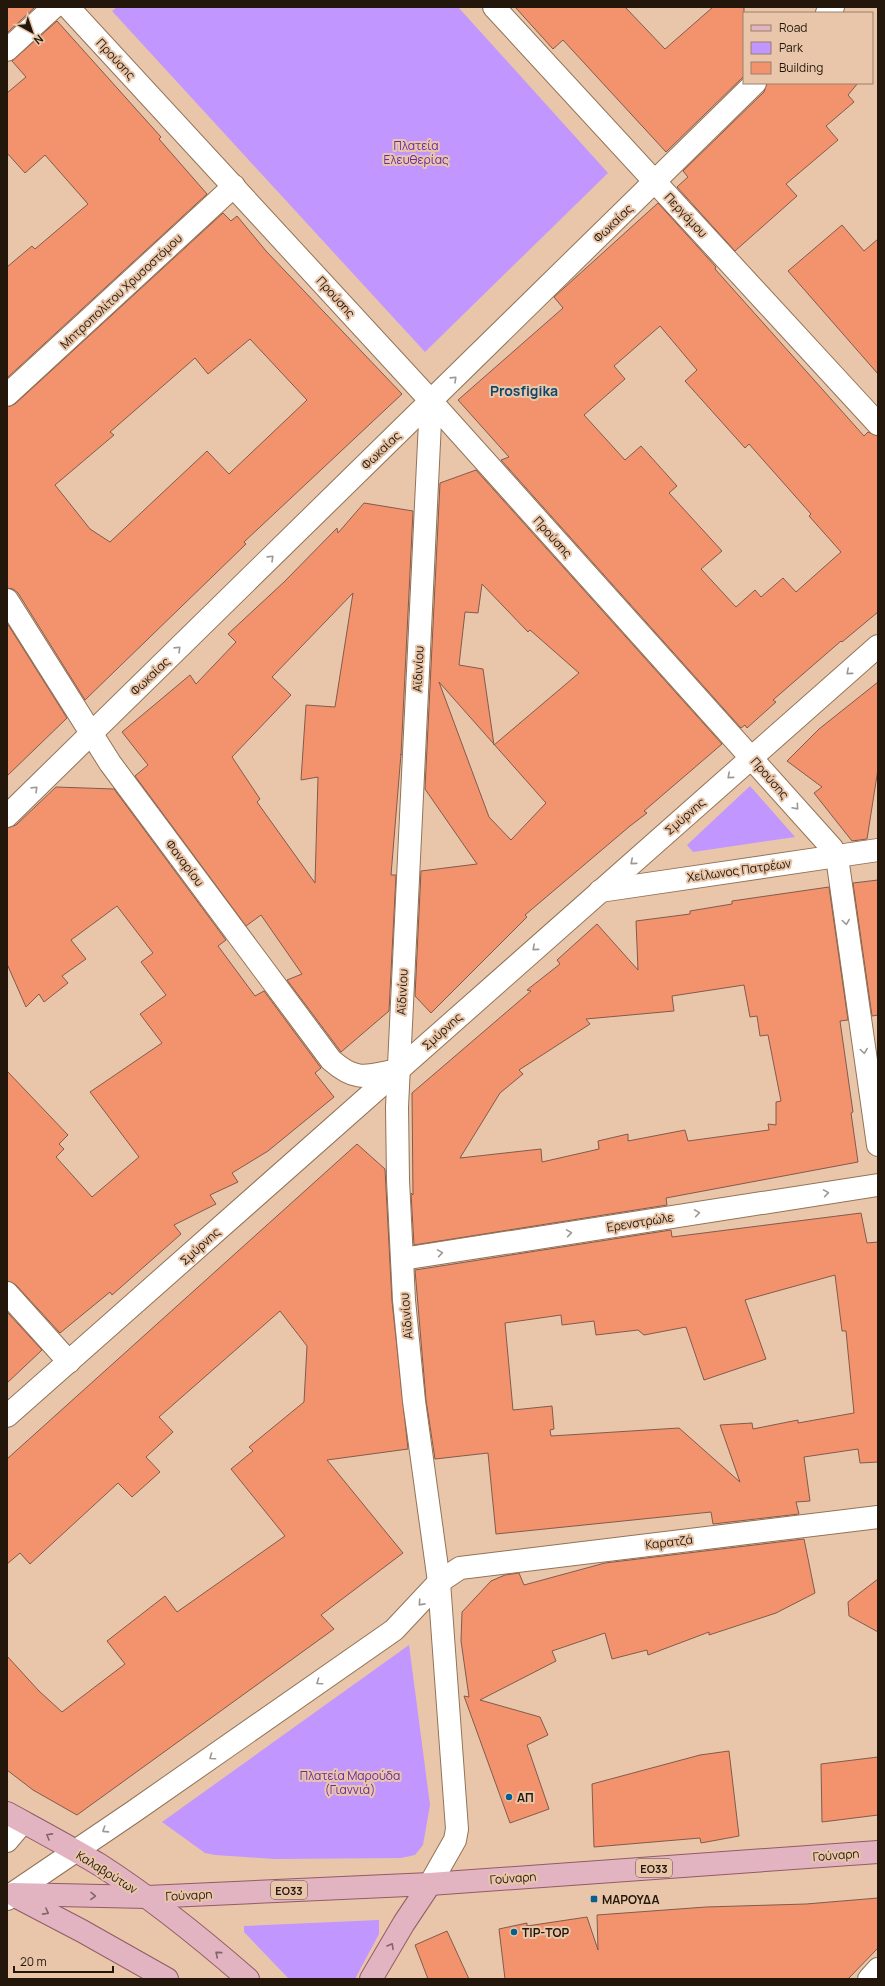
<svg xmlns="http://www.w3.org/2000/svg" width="885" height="1986" font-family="Manrope,sans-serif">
  <rect width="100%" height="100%" fill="#e9c6a9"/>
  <g fill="#c196fe">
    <polygon points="117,7 458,7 608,173 425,352 112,11"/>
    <polygon points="750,786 795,837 693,852 687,845"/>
    <polygon points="409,1645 430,1805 423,1845 415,1855 401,1858 275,1859 215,1855 205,1853 162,1822"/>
    <polygon points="379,1920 379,1934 355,1979 289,1979 244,1932 244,1926"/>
  </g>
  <g fill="#f3936d" stroke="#825b4c" fill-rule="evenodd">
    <polygon points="7,7 35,7 7,33"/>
    <polygon points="515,7 625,7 665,49 713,7 744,7 744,76 666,152 563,40 553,49"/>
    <polygon points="57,21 161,137 159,139 207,194 7,378 7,267 32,246 35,249 88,204 45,155 25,173 7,153 7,93 26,77 12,61"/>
    <polygon points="767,83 858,83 848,95 854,102 826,126 838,140 786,184 797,196 735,251 677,187 688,177 683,171 764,92"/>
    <path d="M658,203L716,267L715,269L864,436L868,432L878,436V612L842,642L841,641L773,700L776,702L747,728L745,725L741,728L501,460L509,457L458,400L563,308L554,297ZM660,326L697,370L685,381L745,448L749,444L811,514L809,516L841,552L796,592L783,578L761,597L755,590L736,607L701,569L722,551L669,493L677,486L641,446L625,460L584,415L625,379L614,366Z"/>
    <path d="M223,213L231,221L237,216L266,251L402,394L244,542L246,544L85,700L18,593L13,589L7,588V407L15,404ZM250,339L307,400L229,474L207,451L110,542L90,529L55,485L114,435L110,432L195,358L208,374Z"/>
    <polygon points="842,225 864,251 878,239 878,374 788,271"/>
    <path d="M476,470L722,744L644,811L647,813L630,826L525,915L527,917L431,1013L415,996L421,871L477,864L425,789L440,483ZM482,584L528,632L530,630L579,673L494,745L483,669L459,665L465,612L478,613ZM439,682L546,803L511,840L489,817Z"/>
    <path d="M364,503L413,511L401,755V754L391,875H396L389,1011L341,1052L287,980L302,974L261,915L246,926L135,776L148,765L122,732L190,675L196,684L236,642L228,634L284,582L337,528L338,533ZM353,593L335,707L306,705L301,780L318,777L315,883L257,802L260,799L232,757L291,695L272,677Z"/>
    <polygon points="7,623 67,718 7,776"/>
    <polygon points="878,682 878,769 867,839 852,841 814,793 822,787 787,761 819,729"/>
    <polygon points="56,787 114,789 226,940 218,946 255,996 264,991 321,1068 315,1073 334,1097 268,1151 232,1173 238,1182 210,1195 216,1204 174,1225 181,1234 112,1295 110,1292 60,1333 16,1285 7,1281 7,1071 68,1135 59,1144 64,1149 56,1157 92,1197 139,1157 90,1092 162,1043 140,1014 166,995 141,962 153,953 117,906 71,940 86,959 62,976 68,983 44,1002 39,994 26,1007 7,964 7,828 16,825"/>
    <polygon points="878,880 878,1015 872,1016 853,883"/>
    <path d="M829,887L848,1020L840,1021L853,1112L851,1113L858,1162L666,1198L667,1205L414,1245L411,1193L413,1195L412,1093L531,991L527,990L560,964L557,960L597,924L638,970L636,921L690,914V911L732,904V901ZM744,985L750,1017L757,1016L760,1036L768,1035L781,1101L776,1102V1125L768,1124L769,1130L688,1141L685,1130L628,1141V1134L598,1141L599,1149L542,1162L541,1149L460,1158L500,1093L523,1074L519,1070L590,1024L586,1019L674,1011L672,996Z"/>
    <polygon points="357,1144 385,1169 392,1301 408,1449 327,1460 403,1553 321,1615 334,1629 77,1815 33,1790 7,1770 7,1656 39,1691 62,1712 125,1664 107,1641 165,1596 177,1612 285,1536 231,1469 253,1451 249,1447 304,1402 307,1346 280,1311 159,1417 173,1432 146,1457 160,1472 132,1497 118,1483 30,1564 20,1553 7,1564 7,1459"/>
    <path d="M861,1213L867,1243L878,1242V1462L860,1463L858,1449L804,1457L810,1501L796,1502L799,1514L713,1524L711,1512L496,1534L488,1453L435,1459L426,1400L415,1270L671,1230L672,1237ZM835,1275L842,1331H846L854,1413L798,1423V1420L753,1429L752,1423L720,1425L740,1482L679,1428L551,1436L550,1430L554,1429L552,1406L513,1410L505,1323L561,1315L562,1325L594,1321L596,1335L638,1330L644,1335L686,1327L704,1380L766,1359L745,1300Z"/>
    <polygon points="7,1312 42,1350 7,1383"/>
    <polygon points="804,1539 815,1593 776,1613 709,1635 709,1632 648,1655 647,1650 612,1659 605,1633 552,1651 556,1661 480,1700 540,1717 548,1735 527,1745 549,1809 510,1823 464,1696 469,1697 461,1641 462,1612 491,1581 505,1575 519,1573 524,1585 605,1563"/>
    <polygon points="878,1579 878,1632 849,1616 848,1602"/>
    <polygon points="729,1751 739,1836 701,1843 700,1838 594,1847 592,1784 700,1755"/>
    <polygon points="878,1757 878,1815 822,1822 821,1764"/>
    <polygon points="878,1898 878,1948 848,1979 505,1979 499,1929 527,1923 527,1926 587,1917 598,1950 597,1915 706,1907 806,1904"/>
    <polygon points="447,1931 469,1979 428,1979 415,1945"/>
  </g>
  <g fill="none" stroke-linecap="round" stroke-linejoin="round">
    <g stroke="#927357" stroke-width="24">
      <g id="street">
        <polyline points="68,7 431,401 397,1107 398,1180 404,1300 414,1401 439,1582 457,1829 455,1840 430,1884"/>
        <polyline points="494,7 878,424"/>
        <polyline points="7,395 234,186"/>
        <path d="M7,600L110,763L331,1060C357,1083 367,1076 398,1070"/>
        <polyline points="600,891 878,850"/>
        <polyline points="402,1259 878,1185"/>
        <polyline points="7,1293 69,1362"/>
        <polyline points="869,1979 878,1969"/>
      </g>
    </g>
    <g stroke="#927357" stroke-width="24">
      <g id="secondary">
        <polyline points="827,13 833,7"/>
        <polyline points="7,50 54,7"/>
        <polyline points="431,401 832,848 838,864 878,1145"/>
        <polyline points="7,816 755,83"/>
        <polyline points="7,1416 878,646"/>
        <polyline points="7,1841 23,1822"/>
        <polyline points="7,1899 12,1894 133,1812 394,1630 439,1582 460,1568 878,1517"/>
      </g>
    </g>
    <g stroke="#925b66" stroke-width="24">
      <g id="primary">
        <path d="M7,1813C38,1830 70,1847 100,1865C153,1899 201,1938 248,1979"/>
        <polyline points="12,1894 147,1897 430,1884 878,1852"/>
        <polyline points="17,1897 82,1931 167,1979"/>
        <polyline points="371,1979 404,1923 430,1884"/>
      </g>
    </g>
    <use href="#street" stroke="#fff" stroke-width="22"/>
    <use href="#secondary" stroke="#fff" stroke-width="22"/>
    <use href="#primary" stroke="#e2b3c0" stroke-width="22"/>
  </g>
  <defs><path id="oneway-chevron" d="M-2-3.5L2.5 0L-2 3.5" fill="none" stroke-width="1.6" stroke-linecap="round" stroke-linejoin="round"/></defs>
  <g stroke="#9c9792">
    <use href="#oneway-chevron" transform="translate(454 379) rotate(-44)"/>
    <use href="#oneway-chevron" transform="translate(271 558) rotate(-44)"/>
    <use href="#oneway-chevron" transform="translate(178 649) rotate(-44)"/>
    <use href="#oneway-chevron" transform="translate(849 672) rotate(139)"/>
    <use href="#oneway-chevron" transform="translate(730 776) rotate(139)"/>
    <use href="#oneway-chevron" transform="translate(35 789) rotate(-44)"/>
    <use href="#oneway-chevron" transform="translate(796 807) rotate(49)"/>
    <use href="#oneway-chevron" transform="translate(633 862) rotate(139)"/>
    <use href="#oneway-chevron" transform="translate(846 922) rotate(82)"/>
    <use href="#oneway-chevron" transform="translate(535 948) rotate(139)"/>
    <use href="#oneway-chevron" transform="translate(864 1051) rotate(82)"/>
    <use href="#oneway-chevron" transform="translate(826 1193) rotate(-9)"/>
    <use href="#oneway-chevron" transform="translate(697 1213) rotate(-9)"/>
    <use href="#oneway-chevron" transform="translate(569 1233) rotate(-9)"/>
    <use href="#oneway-chevron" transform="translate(440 1253) rotate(-9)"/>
    <use href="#oneway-chevron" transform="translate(421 1603) rotate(132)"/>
    <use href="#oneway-chevron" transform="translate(319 1682) rotate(145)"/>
    <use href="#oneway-chevron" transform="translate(212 1757) rotate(145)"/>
    <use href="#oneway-chevron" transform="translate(105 1830) rotate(147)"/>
  </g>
  <g stroke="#826566">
    <use href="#oneway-chevron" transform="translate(49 1836) rotate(-151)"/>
    <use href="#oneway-chevron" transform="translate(93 1896) rotate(1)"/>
    <use href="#oneway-chevron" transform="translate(46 1912) rotate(28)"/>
    <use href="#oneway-chevron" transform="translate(391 1946) rotate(-60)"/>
    <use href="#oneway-chevron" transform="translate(218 1954) rotate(-140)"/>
  </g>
  <g fill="#075f90" stroke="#e9c6a9" stroke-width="1.5">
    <circle cx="509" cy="1797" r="4"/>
    <rect x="590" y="1895" width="8" height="8" rx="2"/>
    <circle cx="514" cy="1932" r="4"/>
  </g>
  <g text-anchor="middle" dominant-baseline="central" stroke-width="4" stroke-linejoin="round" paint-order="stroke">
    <g fill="#e9c6a9" stroke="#5e4c3b" stroke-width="1">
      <rect x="636" y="1859" width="36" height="18" rx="3"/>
      <rect x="271" y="1881" width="36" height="18" rx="3"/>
    </g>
    <g font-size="11" font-weight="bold" fill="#23170c">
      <text x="654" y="1868">ΕΟ33</text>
      <text x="289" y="1890">ΕΟ33</text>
    </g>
    <g font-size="12" fill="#23170c" stroke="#e9c6a9">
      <text transform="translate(116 59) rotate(47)">Προύσης</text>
      <text transform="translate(686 215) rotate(47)">Περγάμου</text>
      <text transform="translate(613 223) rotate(-44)">Φωκαίας</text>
      <text transform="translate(121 291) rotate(-43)">Μητροπολίτου Χρυσοστόμου</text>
      <text transform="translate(336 297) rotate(48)">Προύσης</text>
      <text transform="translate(381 450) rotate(-44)">Φωκαίας</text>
      <text transform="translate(553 537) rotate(48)">Προύσης</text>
      <text transform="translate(418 669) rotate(-87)">Αϊδινίου</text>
      <text transform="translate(150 676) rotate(-44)">Φωκαίας</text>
      <text transform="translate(770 778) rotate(49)">Προύσης</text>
      <text transform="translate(685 816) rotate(-41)">Σμύρνης</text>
      <text transform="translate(185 863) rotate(53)">Φαναρίου</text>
      <text transform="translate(739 870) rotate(-8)">Χείλωνος Πατρέων</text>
      <text transform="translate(402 992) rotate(-87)">Αϊδινίου</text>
      <text transform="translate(442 1031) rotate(-42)">Σμύρνης</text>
      <text transform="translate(640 1222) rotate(-9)">Ερενστρώλε</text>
      <text transform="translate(200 1246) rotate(-42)">Σμύρνης</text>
      <text transform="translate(406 1316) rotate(-95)">Αϊδινίου</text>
      <text transform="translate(669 1542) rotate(-7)">Καρατζά</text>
      <text transform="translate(836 1855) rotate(-4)">Γούναρη</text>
      <text transform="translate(107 1872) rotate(32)">Καλαβρύτων</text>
      <text transform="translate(513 1878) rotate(-4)">Γούναρη</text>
      <text transform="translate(189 1895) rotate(-3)">Γούναρη</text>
    </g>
    <g font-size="12" fill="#692aa8" stroke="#e9c6a9">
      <text x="416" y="145">Πλατεία<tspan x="416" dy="14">Ελευθερίας</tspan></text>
      <text x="350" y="1775">Πλατεία Μαρούδα<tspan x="350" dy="14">(Γιαννιά)</tspan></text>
    </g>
    <g font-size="12" font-weight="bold" fill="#23170c" stroke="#e9c6a9" text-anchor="start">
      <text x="517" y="1797">ΑΠ</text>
      <text x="602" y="1899">ΜΑΡΟΥΔΑ</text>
      <text x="522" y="1932">TIP-TOP</text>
    </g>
    <g font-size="14" font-weight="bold" fill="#104668" stroke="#e9c6a9">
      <text x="524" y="390">Prosfigika</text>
    </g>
  </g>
  <rect width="885" height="1986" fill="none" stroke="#23170c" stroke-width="16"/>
  <rect x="743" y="12" width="130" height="72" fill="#e9c6a9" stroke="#9a806a"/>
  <rect x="751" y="25" width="20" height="6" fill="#e2b3c0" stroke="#9a806a"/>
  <text x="779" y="32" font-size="12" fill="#23170c">Road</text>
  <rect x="751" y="42" width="20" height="12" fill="#c196fe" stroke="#9a806a"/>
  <text x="779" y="52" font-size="12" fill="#23170c">Park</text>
  <rect x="751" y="62" width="20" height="12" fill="#f3936d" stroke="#9a806a"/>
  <text x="779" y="72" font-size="12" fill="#23170c">Building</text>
  <g transform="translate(32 32) rotate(140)" stroke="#e9c6a9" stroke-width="3" paint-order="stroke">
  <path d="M0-3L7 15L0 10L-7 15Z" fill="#23170c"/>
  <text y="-6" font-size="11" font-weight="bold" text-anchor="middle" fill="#23170c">N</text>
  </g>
  <path d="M14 1966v6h99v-6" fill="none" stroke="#23170c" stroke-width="2"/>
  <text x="20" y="1966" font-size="12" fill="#23170c" stroke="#e9c6a9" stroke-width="3" paint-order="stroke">20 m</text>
</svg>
